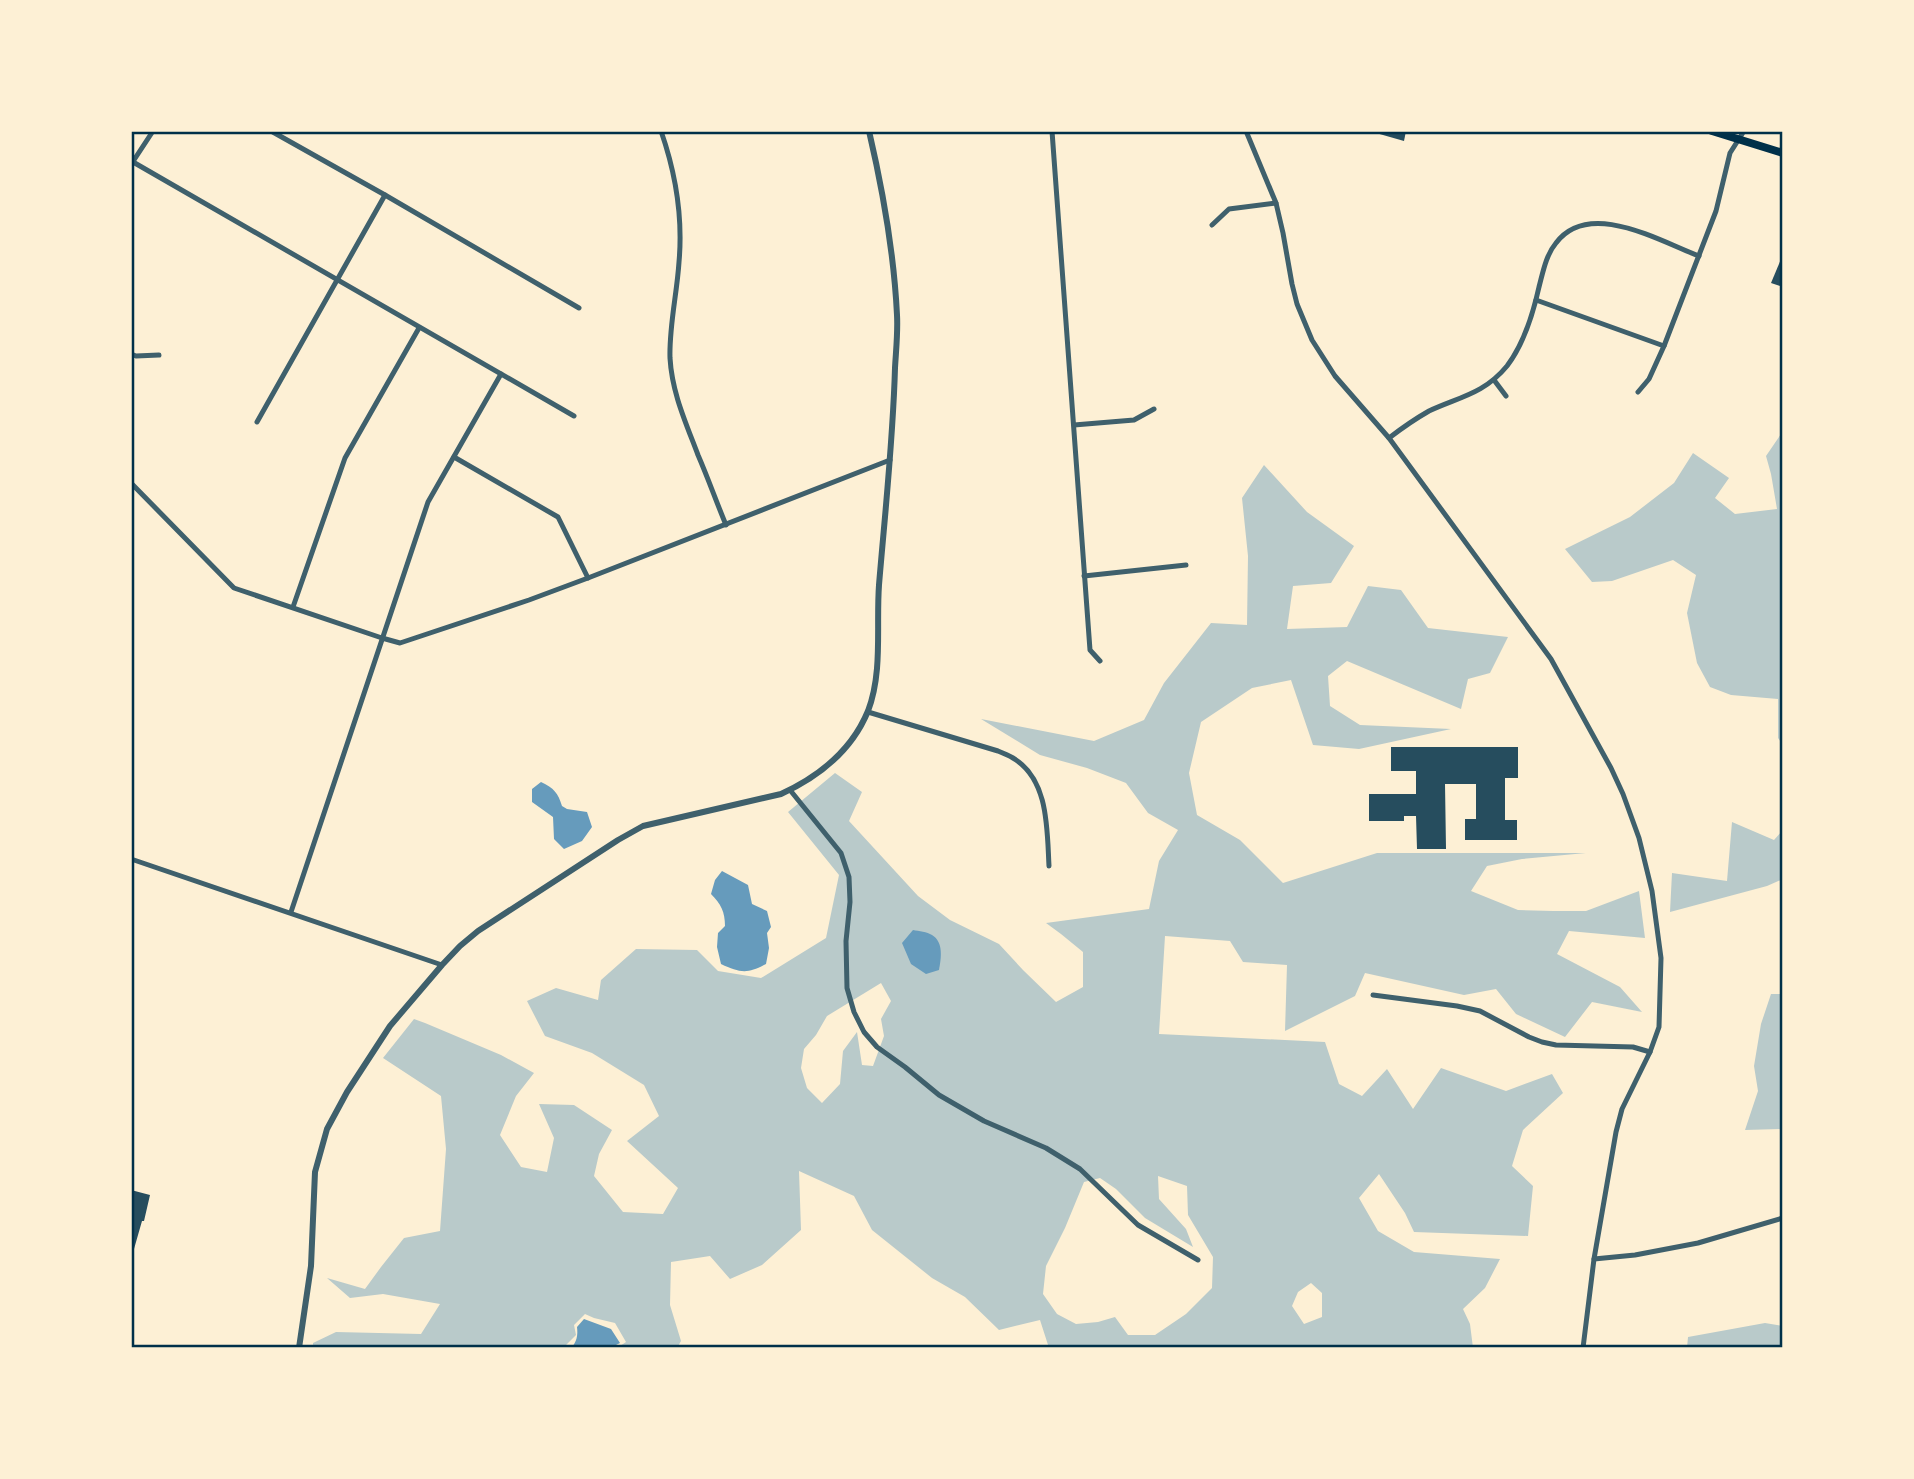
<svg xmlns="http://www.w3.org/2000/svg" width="1914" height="1479" font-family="'Varela Round',sans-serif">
  <rect width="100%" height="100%" fill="#fdf0d5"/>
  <g fill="#b9caca" fill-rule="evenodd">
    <polygon points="1783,431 1783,745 1778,738 1778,699 1731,695 1710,687 1697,663 1687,613 1696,575 1673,560 1612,581 1592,582 1565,549 1630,517 1674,483 1693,453 1729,478 1715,498 1735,514 1777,509 1771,474 1766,456"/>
    <path d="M1264,465L1307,512L1354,546L1331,583L1293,586L1287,629L1347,627L1368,586L1401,590L1428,628L1508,637L1490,673L1468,679L1461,709L1347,661L1328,676L1330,706L1360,725L1451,729L1359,749L1313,745L1291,680L1252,688L1201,722L1189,773L1197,815L1240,840L1283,883L1377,853H1586L1522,859L1487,866L1471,891L1518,910L1553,911H1586L1639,891L1645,938L1569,931L1557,954L1620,987L1642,1012L1592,1002L1565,1037L1516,1014L1496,989L1464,995L1365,973L1355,996L1285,1031L1287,965L1243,962L1230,941L1165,936L1159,1034L1325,1042L1339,1084L1362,1096L1387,1069L1413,1109L1441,1068L1506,1091L1552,1074L1563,1093L1523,1130L1512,1166L1533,1186L1528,1236L1414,1232L1405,1213L1379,1174L1359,1198L1378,1231L1414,1252L1500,1259L1485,1288L1463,1309L1470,1324L1473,1348H1049L1040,1320L999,1330L965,1297L932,1278L872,1230L854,1196L799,1171L801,1230L762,1265L730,1279L710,1256L671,1262L670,1305L681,1341L677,1348H617L626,1342L615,1323L594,1318L585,1314L574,1325L576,1335L563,1348H313V1343L336,1332L421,1334L440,1304L383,1294L350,1298L327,1278L365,1289L381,1267L404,1238L440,1231L446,1149L441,1096L383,1058L414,1019L425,1023L501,1055L534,1073L516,1096L500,1135L521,1167L547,1172L554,1138L539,1104L574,1105L612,1130L599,1154L594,1176L623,1212L663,1214L678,1188L627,1141L659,1116L644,1085L592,1053L545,1036L527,1001L556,988L598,1000L601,980L636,949L697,950L718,971L761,978L826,938L839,875L788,812L835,773L862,792L849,821L918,896L950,920L999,944L1023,970L1056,1002L1083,987V952L1061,934L1046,923L1149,909L1159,861L1178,830L1148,813L1126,783L1087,768L1040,755L981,719L1094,741L1144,720L1164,683L1211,623L1247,625L1248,556L1242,498ZM881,983L891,1001L881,1019L884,1036L873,1066L862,1065L857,1032L843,1051L840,1084L822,1103L807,1088L801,1068L804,1049L816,1035L827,1016ZM1158,1176L1187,1186L1188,1215L1213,1257L1212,1288L1186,1314L1155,1335H1128L1115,1317L1098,1322L1076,1324L1057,1314L1043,1294L1046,1266L1065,1228L1084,1182L1100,1178L1116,1189L1145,1218L1193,1247L1186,1229L1159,1199ZM1311,1283L1322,1293V1317L1304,1324L1292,1306L1298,1292Z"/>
    <polygon points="1732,822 1774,840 1783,830 1783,879 1767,886 1670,912 1672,873 1727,881"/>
    <polygon points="1771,994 1783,994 1783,1129 1745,1130 1758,1091 1754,1066 1761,1024"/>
    <polygon points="1765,1323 1783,1326 1783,1348 1687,1348 1688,1337"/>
  </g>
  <g fill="#669bbc">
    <path d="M541,782C554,788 558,793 562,806L567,809L587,812L592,827L582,841L564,849L554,839L553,817L532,802V789Z"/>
    <path d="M722,871L748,885L752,904L767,911L771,927L767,933L769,948L766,964C748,974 740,973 721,964L717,947L718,933L725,926C725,912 721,904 711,894L715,880Z"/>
    <path d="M913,930C919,931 927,932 932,935C944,942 941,959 939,970L926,974L911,964L902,943Z"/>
    <path d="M584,1319L611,1329L620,1343L610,1348H571C577,1342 578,1335 577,1327Z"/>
  </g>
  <g fill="#264d5e">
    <polygon points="1369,131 1406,131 1404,141"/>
    <polygon points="1781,259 1783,260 1783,287 1771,283"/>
    <polygon points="1391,747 1518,747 1518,778 1505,778 1505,820 1517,820 1517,840 1465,840 1465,819 1476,819 1476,784 1445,784 1446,849 1417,849 1416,816 1404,816 1404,821 1369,821 1369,794 1416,794 1416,771 1391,771"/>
    <polygon points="131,1190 150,1195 144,1221 142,1221 132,1256"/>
  </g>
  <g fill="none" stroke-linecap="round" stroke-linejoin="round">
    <g stroke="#3f606c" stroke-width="5">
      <polyline points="271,131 385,195 579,308"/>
      <path d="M661,131C676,174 683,217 679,262C677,294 669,326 670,358C672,393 686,423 698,455C708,478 716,501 726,525"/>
      <polyline points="1052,131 1090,650 1100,661"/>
      <polyline points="1246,131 1276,203 1283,233 1292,284 1297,304 1312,340 1335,376 1389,438 1551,659 1611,768 1623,794 1639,838 1652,891 1661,958 1659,1027 1650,1052 1622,1109 1616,1132 1594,1259 1583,1348"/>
      <polyline points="133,162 574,416"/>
      <polyline points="132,163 153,131"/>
      <polyline points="1212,225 1229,209 1276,203"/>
      <polyline points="1536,300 1664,346"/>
      <polyline points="131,354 136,356 159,355"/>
      <polyline points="1494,380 1506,396"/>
      <polyline points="1638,392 1649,379 1664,346 1716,211 1730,153 1744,131"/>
      <polyline points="257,422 385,195"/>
      <polyline points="1074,425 1134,420 1154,409"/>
      <path d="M1389,438C1402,428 1415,419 1429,411C1459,397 1484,394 1507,366C1524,344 1533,314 1539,287C1543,272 1546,255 1556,243C1589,199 1659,241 1699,256"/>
      <polyline points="454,457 558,517 588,578"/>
      <polyline points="131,483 234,588 382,638 400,643 529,600 588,578 890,460"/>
      <polyline points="1084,576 1186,565"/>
      <polyline points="293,607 345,458 419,328"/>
      <path d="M868,712L998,751C1003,753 1008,755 1013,758C1049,779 1047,830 1049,866"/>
      <polyline points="790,790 841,853 849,877 850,902 846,941 847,988 854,1012 864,1032 877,1047 905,1067 939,1095 984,1121 1046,1148 1080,1169 1138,1225 1198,1260"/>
      <polyline points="131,859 442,965"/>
      <polyline points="291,912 428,502 501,374"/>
      <polyline points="1373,995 1457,1006 1480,1011 1529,1037 1542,1042 1556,1045 1633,1047 1650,1052"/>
      <polyline points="1594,1259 1635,1255 1698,1243 1783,1218"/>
    </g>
    <path stroke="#3f606c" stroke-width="6" d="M299,1348L311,1266L315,1172L327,1129L347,1092L390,1026L442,965L460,946L478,931L618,840L643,826L781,794C818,777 852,750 868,711C883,672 876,626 879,585C885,513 893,441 895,368C896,350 898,332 897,315C894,253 883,191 869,131"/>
    <polyline stroke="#003049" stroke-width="8" points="1712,131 1783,153"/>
  </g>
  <rect width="1914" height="1479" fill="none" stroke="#fdf0d5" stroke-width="266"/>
  <rect x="133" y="133" width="1648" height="1213" fill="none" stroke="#003049" stroke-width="2.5"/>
</svg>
